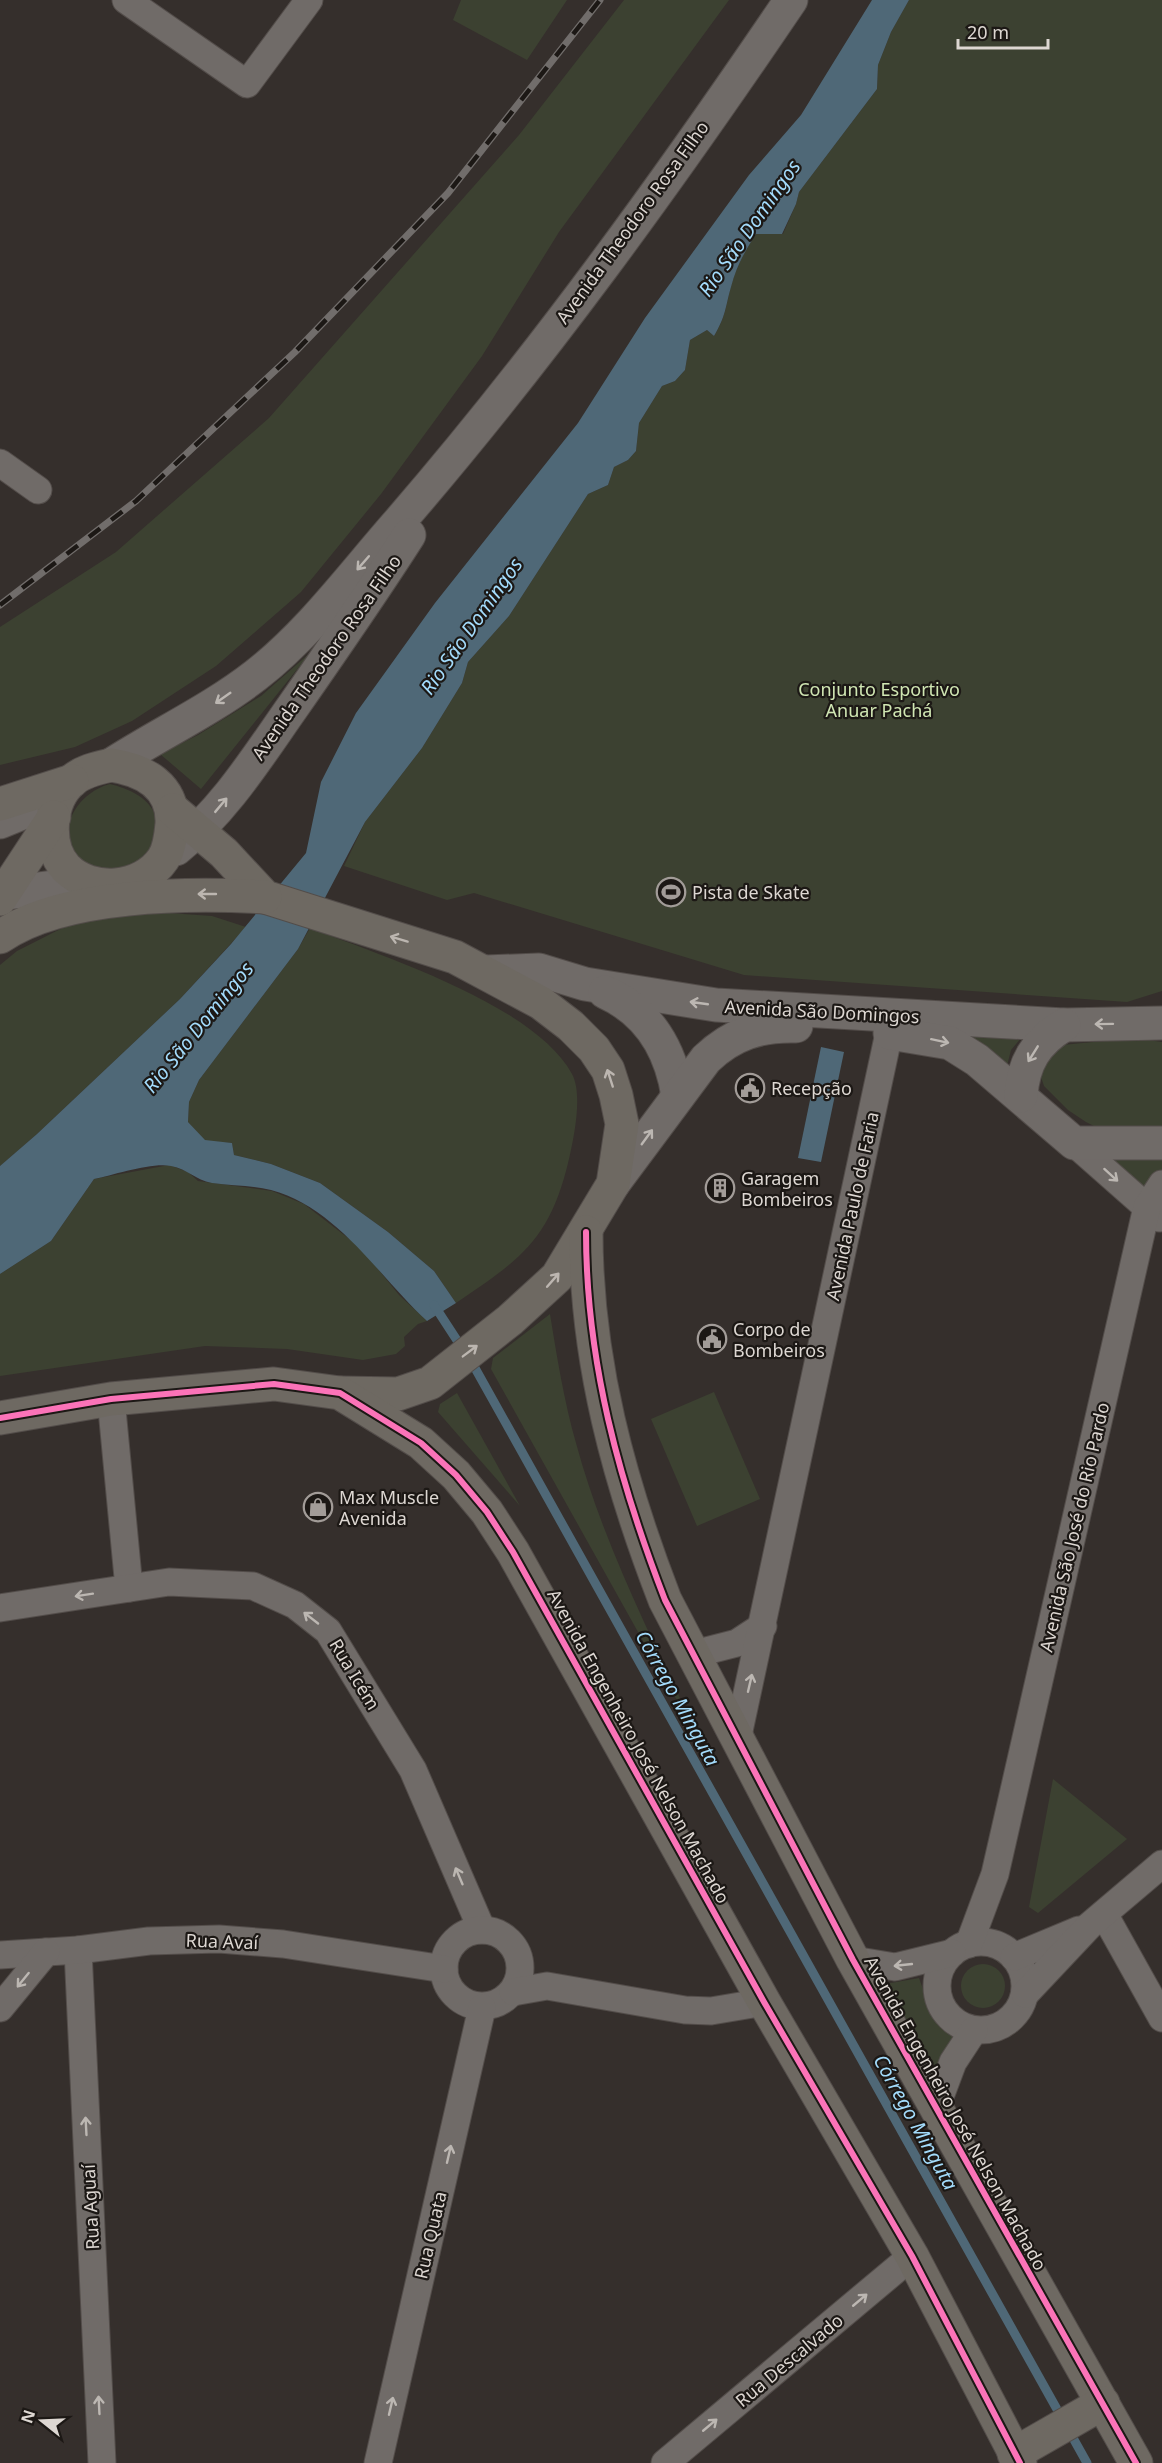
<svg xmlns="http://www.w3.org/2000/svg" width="1162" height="2463" font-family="'Noto Sans',sans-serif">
  <rect width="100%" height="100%" fill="#352f2c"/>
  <g fill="#3c4131">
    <polygon points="461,0 567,0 527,60 453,20"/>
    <polygon points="624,0 729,0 559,232 482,356 381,494 301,592 216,666 132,721 75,747 0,765 0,627 116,552 269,418 519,135"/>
    <path d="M909,0H1162V991L1127,1002L744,975L474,893L447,900L344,866L365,822L422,748L462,683L468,662L509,616L588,494L608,485L614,467L628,460L636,451L639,423L662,386L675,381L685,370L690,340L707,330L714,336C726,316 725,309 731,286C736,267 745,251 756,234H783L796,204L799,192L877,89L878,65L891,32Z"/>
    <polygon points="311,652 201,789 160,754 198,735 261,696"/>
    <path d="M110,784C147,793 170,815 150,854C146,861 131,868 124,873C113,871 91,870 83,863C51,837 75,793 110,784Z"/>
    <polygon points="154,912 212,916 246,927 180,999 37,1134 0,1166 0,965 17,951 82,918"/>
    <path d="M310,928C382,956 535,1005 572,1074C583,1094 574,1137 569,1159C550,1240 521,1259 456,1303L434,1271L388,1232L320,1183L271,1164L234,1155L232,1143L205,1141L188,1122L189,1102L199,1080L298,949Z"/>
    <polygon points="940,1030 1022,1037 1011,1050 1006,1070"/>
    <polygon points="1134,1038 1162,1042 1162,1133 1104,1131 1086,1122 1068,1110 1044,1086 1038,1068 1062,1045"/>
    <polygon points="1106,1155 1162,1157 1162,1173 1146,1197"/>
    <polygon points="169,1165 188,1172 198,1181 272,1191 304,1204 361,1248 399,1295 427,1321 418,1324 404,1337 405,1346 396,1354 363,1360 287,1349 205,1346 0,1376 0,1274 51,1241 94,1179"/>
    <path d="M550,1314C557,1357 564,1401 576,1443C602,1539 648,1631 691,1721L671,1691L491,1369L493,1358Z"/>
    <polygon points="714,1392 760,1499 697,1526 651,1419"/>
    <polygon points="457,1393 520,1506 438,1412 440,1404"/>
    <polygon points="1053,1779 1127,1839 1038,1913 1029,1907"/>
    <circle cx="983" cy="1986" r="22"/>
    <path d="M919,1978C928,2002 931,2021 957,2032L936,2069L885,1984Z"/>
  </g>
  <g fill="#4f6877">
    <path d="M872,0H909L891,32L878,65L877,89L799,192L796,204L782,234H756C745,251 736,267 731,287C725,308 726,316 714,336L707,330L690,340L685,370L675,381L662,386L639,423L636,451L628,460L614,467L608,485L588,494L509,616L468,662L462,683L422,748L365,822L298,949L199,1080L189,1102L188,1122L205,1140L232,1143L234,1155L271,1164L320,1183L388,1232L434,1271L456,1303L427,1321C379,1277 338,1208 271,1190C252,1185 232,1186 212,1183C195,1180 188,1169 171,1166C152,1162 114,1175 94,1179L51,1241L0,1274V1166L37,1134L180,999L231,944L306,853L321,782L356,713L435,603L578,423L645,318L749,175L801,115Z"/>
    <polygon points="821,1047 844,1052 821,1162 798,1158"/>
  </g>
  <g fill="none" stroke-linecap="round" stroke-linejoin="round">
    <polyline stroke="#4f6877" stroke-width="9" points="434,1305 475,1368 1087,2463"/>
    <g stroke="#534d4a" stroke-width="29">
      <g id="minor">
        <polyline points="126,0 247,84 309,0"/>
        <polyline points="0,463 38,490"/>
        <polyline points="1074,1143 1159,1218"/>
        <polyline points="111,1399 129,1588"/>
        <polyline points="0,1608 169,1582 253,1586 295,1605 328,1631 413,1770 482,1930"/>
        <polyline points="694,1654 737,1643 763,1626"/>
        <polyline points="737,1740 889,1033"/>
        <polyline points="1104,1914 1162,2018"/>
        <circle cx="482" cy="1968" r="38"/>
        <circle cx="981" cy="1986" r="44"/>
        <polyline points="969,1944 995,1874 1147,1207 1162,1184"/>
        <polyline points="78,1950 102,2463"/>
        <polyline points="0,1955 78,1950 149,1941 219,1939 283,1944 444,1969"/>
        <polyline points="1014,1957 1079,1930"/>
        <polyline points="853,1960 895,1967 952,1953"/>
        <polyline points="513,1992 547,1986 685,2010 711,2011 764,2002"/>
        <polyline points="1025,1994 1089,1926 1162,1864"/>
        <polyline points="0,2008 46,1952"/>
        <polyline points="935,2110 953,2062 974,2030"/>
        <polyline points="378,2463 482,2008"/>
        <polyline points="665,2463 912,2256"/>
      </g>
    </g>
    <g stroke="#534d4a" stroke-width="35">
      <g id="tertiary">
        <polyline points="486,972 539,970 585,984 716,1005 1064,1025 1162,1023"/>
        <path d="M605,992C649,1012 671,1050 678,1096"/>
        <polyline points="890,1033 950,1043 977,1060 1074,1143 1162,1143"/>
        <path d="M1021,1096C1023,1063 1036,1042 1064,1025"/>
        <path d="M613,1184L706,1059C732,1034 760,1025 796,1026"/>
      </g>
    </g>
    <g stroke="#534d4a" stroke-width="35">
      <g id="secondary">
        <path d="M111,765C159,734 211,710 256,675C310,633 353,574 398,523C540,359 669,180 791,0"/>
        <polyline points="0,822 49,802"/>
        <path d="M176,849C225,810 258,756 294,705C333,649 372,593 409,535"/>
        <polyline points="0,894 85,883"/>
      </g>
    </g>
    <g stroke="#534d4a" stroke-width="35">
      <g id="primary">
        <path d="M111,765C144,770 174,786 172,824C171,835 169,850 163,859C142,890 91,894 66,868C45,845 49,799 73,780C83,771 98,768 111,765Z"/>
        <polyline points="0,804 72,781"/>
        <polyline points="173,810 224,853 265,897 455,957 541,1003 571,1026 594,1049 608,1070 616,1095 622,1124 613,1184 557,1277 510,1320 430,1383 398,1394 341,1393"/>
        <polyline points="0,899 54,817"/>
        <path d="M0,937C63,893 190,893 265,897"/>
        <path d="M586,1232C586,1361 619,1481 665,1600L853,1960L1136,2463"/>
        <polyline points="0,1418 111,1399 274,1384 340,1393 421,1443 456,1475 487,1512 513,1552 764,2002 912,2256 1020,2463"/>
        <polyline points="1014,2454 1103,2403"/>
      </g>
    </g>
    <use href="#minor" stroke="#706b68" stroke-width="27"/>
    <use href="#tertiary" stroke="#706b68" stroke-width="33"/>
    <use href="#secondary" stroke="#706b68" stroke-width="33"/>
    <use href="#primary" stroke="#6e6962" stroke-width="33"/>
    <g stroke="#716d6b" stroke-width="7">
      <polyline id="rail" points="0,605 136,501 295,352 448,193 600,0"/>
    </g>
    <use href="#rail" stroke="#1c1815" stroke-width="4.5" stroke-dasharray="14" stroke-linecap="butt"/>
    <g stroke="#1c1815" stroke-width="10">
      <g id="cycleway">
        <path d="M586,1232C586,1361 619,1481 665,1600L853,1960L1136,2463"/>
        <polyline points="0,1418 111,1399 274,1384 340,1393 421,1443 456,1475 487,1512 513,1552 764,2002 912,2256 1020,2463"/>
      </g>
    </g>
    <use href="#cycleway" stroke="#fb73b8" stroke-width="6"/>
  </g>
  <defs><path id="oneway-shaft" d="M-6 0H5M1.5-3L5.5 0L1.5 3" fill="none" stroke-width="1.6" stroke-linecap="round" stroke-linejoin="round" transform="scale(1.5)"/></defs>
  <g stroke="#bcb7b2">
    <use href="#oneway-shaft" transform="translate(363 563) rotate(131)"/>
    <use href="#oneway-shaft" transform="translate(223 698) rotate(145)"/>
    <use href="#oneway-shaft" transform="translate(221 805) rotate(-50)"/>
    <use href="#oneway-shaft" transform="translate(699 1003) rotate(-172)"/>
    <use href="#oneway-shaft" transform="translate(1104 1024) rotate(179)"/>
    <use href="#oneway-shaft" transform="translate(940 1041) rotate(12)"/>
    <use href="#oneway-shaft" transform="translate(1033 1054) rotate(122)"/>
    <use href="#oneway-shaft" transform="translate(647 1137) rotate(-54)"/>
    <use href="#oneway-shaft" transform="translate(1111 1175) rotate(42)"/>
    <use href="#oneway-shaft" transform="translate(84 1595) rotate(171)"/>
    <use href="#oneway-shaft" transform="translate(311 1618) rotate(-142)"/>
    <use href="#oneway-shaft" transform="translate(750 1683) rotate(-77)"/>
    <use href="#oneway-shaft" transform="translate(459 1876) rotate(-113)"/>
    <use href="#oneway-shaft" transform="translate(903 1965) rotate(174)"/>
    <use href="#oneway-shaft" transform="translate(23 1980) rotate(129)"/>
    <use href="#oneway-shaft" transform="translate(86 2126) rotate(-93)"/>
    <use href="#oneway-shaft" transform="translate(449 2154) rotate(-77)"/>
    <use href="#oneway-shaft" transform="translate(860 2300) rotate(-40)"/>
    <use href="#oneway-shaft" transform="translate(99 2405) rotate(-93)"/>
    <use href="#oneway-shaft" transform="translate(391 2406) rotate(-77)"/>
    <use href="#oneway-shaft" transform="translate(710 2425) rotate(-40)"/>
  </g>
  <g stroke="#bcb6b0">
    <use href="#oneway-shaft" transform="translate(207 894) rotate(-180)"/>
    <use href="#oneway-shaft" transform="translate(399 939) rotate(-163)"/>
    <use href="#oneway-shaft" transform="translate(610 1078) rotate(-108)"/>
    <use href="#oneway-shaft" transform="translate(553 1280) rotate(-49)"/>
    <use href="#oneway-shaft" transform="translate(470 1351) rotate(-37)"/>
  </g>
  <defs>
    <g id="stadium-ring" transform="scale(1.5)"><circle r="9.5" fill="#1c1815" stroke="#a29c98" stroke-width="1.5"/><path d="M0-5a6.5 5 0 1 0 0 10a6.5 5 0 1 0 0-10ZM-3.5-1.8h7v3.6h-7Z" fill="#a29c98"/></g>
    <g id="civic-ring" transform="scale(1.5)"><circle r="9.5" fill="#1c1815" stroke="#a29c98" stroke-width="1.5"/><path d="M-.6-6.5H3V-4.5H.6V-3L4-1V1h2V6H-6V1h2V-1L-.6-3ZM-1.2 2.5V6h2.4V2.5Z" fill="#a29c98"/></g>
    <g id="building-ring" transform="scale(1.5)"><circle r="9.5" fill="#1c1815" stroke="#a29c98" stroke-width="1.5"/><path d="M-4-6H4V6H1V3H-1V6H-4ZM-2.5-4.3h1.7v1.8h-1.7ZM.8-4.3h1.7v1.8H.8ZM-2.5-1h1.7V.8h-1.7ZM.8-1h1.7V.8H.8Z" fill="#a29c98"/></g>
    <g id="shop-ring" transform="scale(1.5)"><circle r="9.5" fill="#1c1815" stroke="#a29c98" stroke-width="1.5"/><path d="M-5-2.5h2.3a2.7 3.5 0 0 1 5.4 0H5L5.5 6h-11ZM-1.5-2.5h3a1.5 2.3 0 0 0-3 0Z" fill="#a29c98"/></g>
  </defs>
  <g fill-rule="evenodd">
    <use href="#stadium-ring" x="671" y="892"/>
    <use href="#civic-ring" x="750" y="1088"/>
    <use href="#building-ring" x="720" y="1188"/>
    <use href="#civic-ring" x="712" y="1339"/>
    <use href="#shop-ring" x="318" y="1507"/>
  </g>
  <g text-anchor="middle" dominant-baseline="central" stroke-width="4.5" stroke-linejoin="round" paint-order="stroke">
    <g font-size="18" fill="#ddd7d2" stroke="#1c1815">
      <text transform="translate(632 222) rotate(-54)">Avenida Theodoro Rosa Filho</text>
      <text transform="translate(326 657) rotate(-55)">Avenida Theodoro Rosa Filho</text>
      <text transform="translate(822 1011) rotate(3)">Avenida São Domingos</text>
      <text transform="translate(852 1206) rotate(-78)">Avenida Paulo de Faria</text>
      <text transform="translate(1074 1527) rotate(-77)">Avenida São José do Rio Pardo</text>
      <text transform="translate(355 1674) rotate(59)">Rua Icém</text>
      <text transform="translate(639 1746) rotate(61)">Avenida Engenheiro José Nelson Machado</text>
      <text transform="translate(222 1941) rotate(2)">Rua Avaí</text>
      <text transform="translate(956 2113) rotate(61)">Avenida Engenheiro José Nelson Machado</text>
      <text transform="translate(90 2207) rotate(-93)">Rua Aguaí</text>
      <text transform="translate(430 2235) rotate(-77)">Rua Quata</text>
      <text transform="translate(789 2360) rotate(-40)">Rua Descalvado</text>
    </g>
    <g font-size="18" fill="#d0e6b3" stroke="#1c1815">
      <text x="879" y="689">Conjunto Esportivo<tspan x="879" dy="21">Anuar Pachá</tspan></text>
    </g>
    <g font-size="18" fill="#ddd7d2" stroke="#1c1815" text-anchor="start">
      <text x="692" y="892">Pista de Skate</text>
      <text x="771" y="1088">Recepção</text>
      <text x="741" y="1178">Garagem<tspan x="741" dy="21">Bombeiros</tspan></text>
      <text x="733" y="1329">Corpo de<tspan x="733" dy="21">Bombeiros</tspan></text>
      <text x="339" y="1497">Max Muscle<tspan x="339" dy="21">Avenida</tspan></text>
    </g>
    <g font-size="20" font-style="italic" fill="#a3dbfb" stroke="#1c1815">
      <text transform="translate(749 228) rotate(-55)">Rio São Domingos</text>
      <text transform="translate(471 626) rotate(-55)">Rio São Domingos</text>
      <text transform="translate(198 1027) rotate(-51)">Rio São Domingos</text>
      <text transform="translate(678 1698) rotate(61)">Córrego Minguta</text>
      <text transform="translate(916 2122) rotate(61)">Córrego Minguta</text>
    </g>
  </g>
  <g transform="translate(42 2421) rotate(288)" stroke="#1c1815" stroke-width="4.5" paint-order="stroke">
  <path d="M0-4.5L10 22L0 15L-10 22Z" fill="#ddd7d2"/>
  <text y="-9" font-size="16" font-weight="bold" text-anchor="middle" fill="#ddd7d2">N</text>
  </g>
  <path d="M958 39v9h90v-9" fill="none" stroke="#ddd7d2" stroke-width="3"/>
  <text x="967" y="39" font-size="18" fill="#ddd7d2" stroke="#1c1815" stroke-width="4.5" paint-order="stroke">20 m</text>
</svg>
